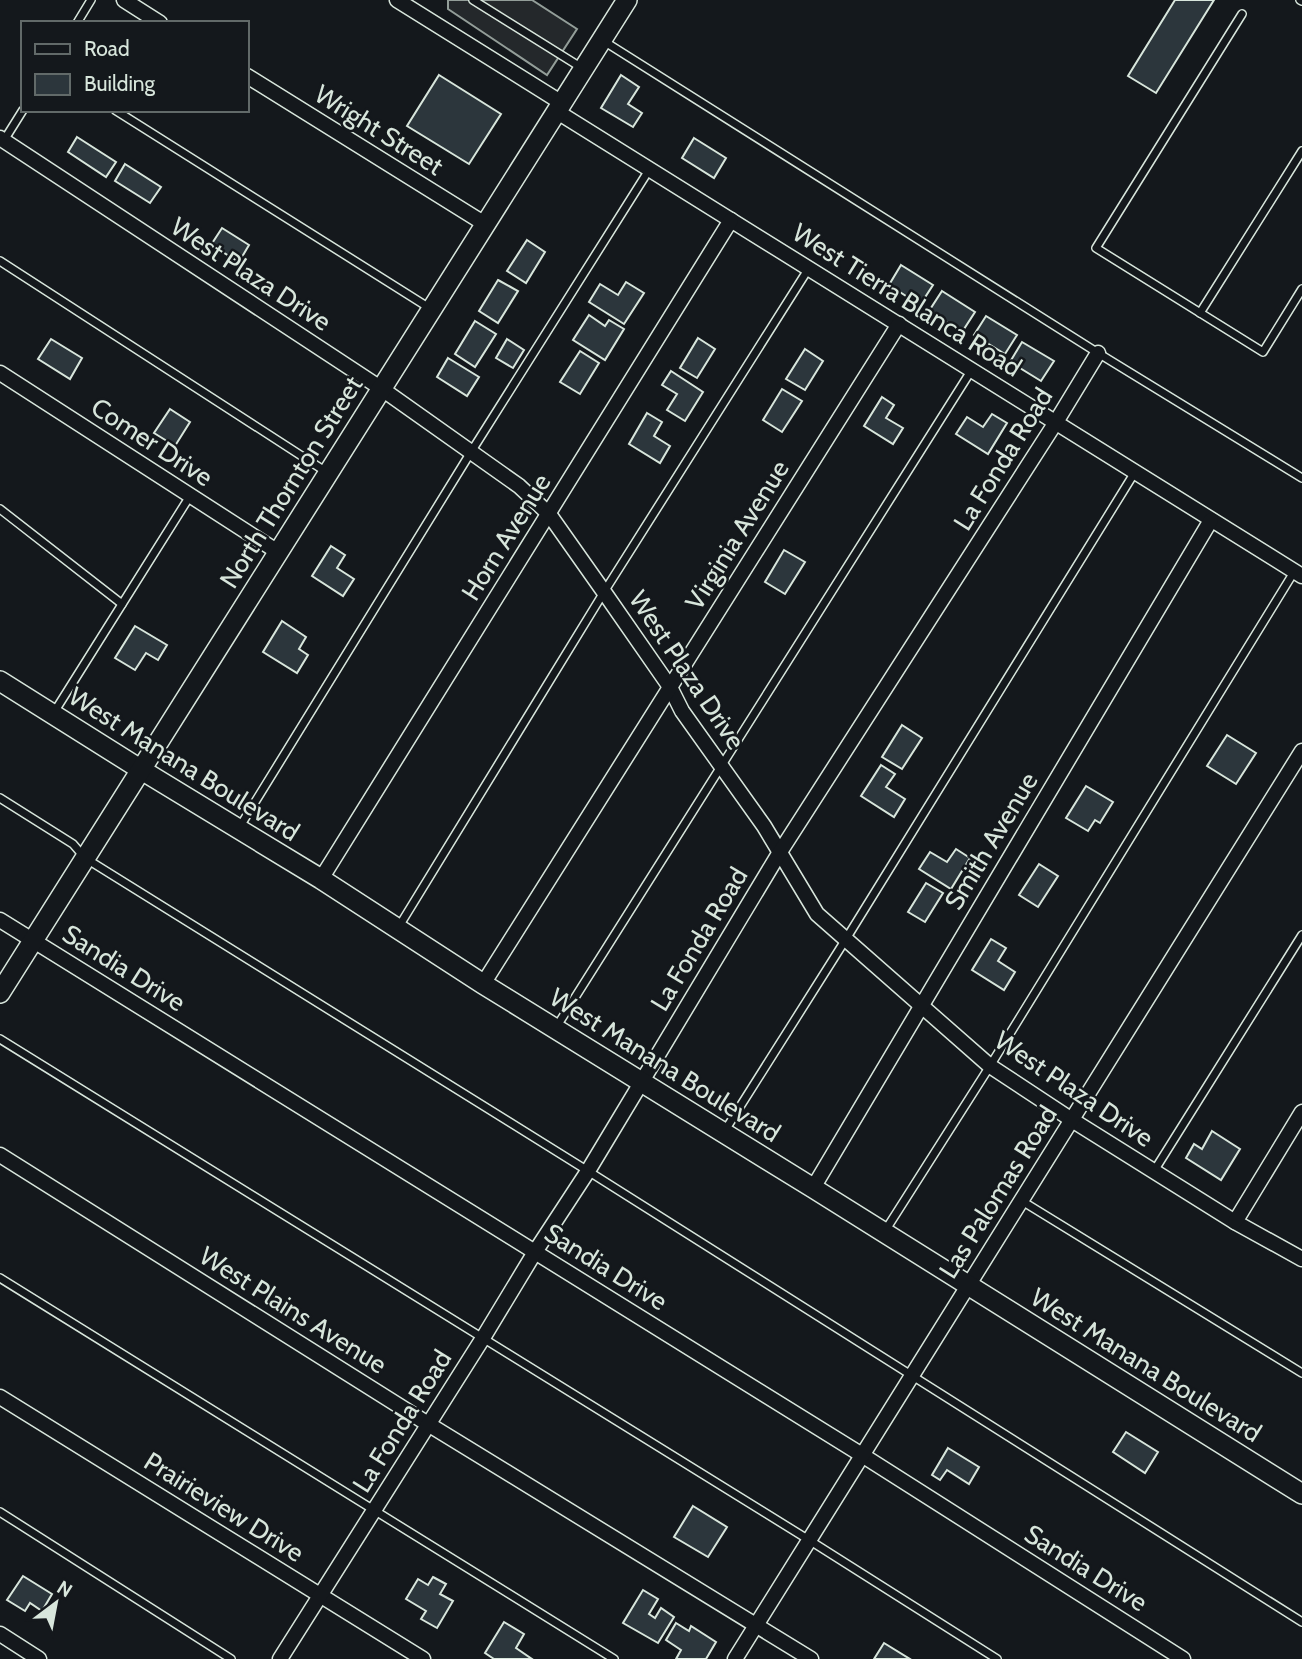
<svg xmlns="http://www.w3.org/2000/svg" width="1302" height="1659" font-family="Cabin,sans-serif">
  <rect width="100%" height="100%" fill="#14181c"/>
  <polygon fill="#24282b" stroke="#939e99" stroke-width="2" points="448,0 532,0 577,29 547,75 448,9"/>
  <g fill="#2c363c" stroke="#d8e6dc" stroke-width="2">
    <polygon points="1175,0 1214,0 1156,93 1128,76"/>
    <polygon points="439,75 501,114 469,164 407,126"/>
    <polygon points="621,75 639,87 628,104 642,113 633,127 601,108"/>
    <polygon points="77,137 116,162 106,177 68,152"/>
    <polygon points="694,138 726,158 714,178 682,158"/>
    <polygon points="125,164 161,187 150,203 115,181"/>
    <polygon points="222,228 249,245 239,262 211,245"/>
    <polygon points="527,240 545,252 526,283 507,271"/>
    <polygon points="901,265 933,285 920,305 889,285"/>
    <polygon points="498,280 518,291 498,323 479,311"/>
    <polygon points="626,282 644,293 624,324 589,302 600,284 618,295"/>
    <polygon points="942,291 975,312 962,332 929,311"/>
    <polygon points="589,315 605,326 609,320 624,329 605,360 573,340"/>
    <polygon points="986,316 1017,335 1005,354 974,335"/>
    <polygon points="475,321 496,334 475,367 455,354"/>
    <polygon points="698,338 715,349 697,378 680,368"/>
    <polygon points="51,339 82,358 70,379 38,359"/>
    <polygon points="507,339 524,350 513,368 496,358"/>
    <polygon points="1022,342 1054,361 1041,381 1010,362"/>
    <polygon points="805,349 823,361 805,390 786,379"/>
    <polygon points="580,351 599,363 580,394 560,382"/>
    <polygon points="448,358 479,377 467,396 437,377"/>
    <polygon points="671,371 703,392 685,421 667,410 677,394 662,385"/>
    <polygon points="782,389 802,401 782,432 763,420"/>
    <polygon points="882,397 894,405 886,418 903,428 893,444 864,426"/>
    <polygon points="170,409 190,422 175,446 154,433"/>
    <polygon points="647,413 662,422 654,436 670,446 660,463 629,444"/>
    <polygon points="992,414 1007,423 988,454 956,434 967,417 983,427"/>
    <polygon points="331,546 345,555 337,568 354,579 343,596 312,576"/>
    <polygon points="784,550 805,562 785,594 765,582"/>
    <polygon points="282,621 306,637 299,649 308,655 297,673 263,652"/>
    <polygon points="135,626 167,645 158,660 146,653 135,670 115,658"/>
    <polygon points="902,725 922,738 902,769 882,757"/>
    <polygon points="1227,735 1256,753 1236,784 1207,766"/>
    <polygon points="881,765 895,774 886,787 905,799 894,817 861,796"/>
    <polygon points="1086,786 1113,802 1100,823 1095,820 1088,831 1066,818"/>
    <polygon points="956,849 970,858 951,889 919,869 930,852 947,862"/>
    <polygon points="1039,864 1058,876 1038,907 1019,895"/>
    <polygon points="926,883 943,893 925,922 908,912"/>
    <polygon points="991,939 1006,948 998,961 1015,972 1004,990 972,970"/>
    <polygon points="1212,1131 1240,1149 1221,1180 1186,1158 1194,1144 1202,1149"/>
    <polygon points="1126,1432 1158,1452 1145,1473 1113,1452"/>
    <polygon points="948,1448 979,1467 969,1484 947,1470 940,1480 932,1475"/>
    <polygon points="693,1506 727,1527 708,1557 674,1537"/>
    <polygon points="23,1576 52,1594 42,1611 30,1603 25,1611 7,1600"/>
    <polygon points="433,1577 446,1584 440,1594 453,1601 437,1628 421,1619 426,1611 406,1599 418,1579 428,1585"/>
    <polygon points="643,1590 658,1599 649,1614 655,1618 661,1608 674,1617 658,1643 623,1623"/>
    <polygon points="504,1622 524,1634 516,1648 532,1659 494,1659 485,1653"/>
    <polygon points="676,1623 689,1631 691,1626 716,1642 706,1659 676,1659 681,1650 666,1640"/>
    <polygon points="884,1643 910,1659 874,1659"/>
  </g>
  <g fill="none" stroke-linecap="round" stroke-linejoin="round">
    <g stroke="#d8e6dc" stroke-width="10">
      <g id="lane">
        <polyline points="473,0 582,68"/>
        <polyline points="1300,0 1302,1"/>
        <polyline points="1242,14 1096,248 1263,352 1302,289"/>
        <polyline points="77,23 91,0"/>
        <polyline points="602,40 1098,353 1302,478"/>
        <polyline points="115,110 431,309"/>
        <polyline points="3,142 23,110"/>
        <polyline points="0,261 328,473"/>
        <polyline points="1200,313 1302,151"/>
        <polyline points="0,509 122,604"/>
        <polyline points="53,714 190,496"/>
        <polyline points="0,798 73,844 85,858 588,1171 1302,1622"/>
        <polyline points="239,828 471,452 649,170"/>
        <polyline points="398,928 604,592 809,268"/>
        <polyline points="557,1026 971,371"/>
        <polyline points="0,1039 809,1540 997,1659"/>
        <polyline points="724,1132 846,939 1135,472"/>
        <polyline points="1154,1171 1302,935"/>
        <polyline points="1022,1201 1302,1373"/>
        <polyline points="885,1231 990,1066 1294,572"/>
        <polyline points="0,1278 614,1659"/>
        <polyline points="0,1512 231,1659"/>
      </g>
    </g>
    <g stroke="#d8e6dc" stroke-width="17">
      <g id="street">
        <polyline points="124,0 160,23"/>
        <polyline points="397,0 562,103"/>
        <polyline points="247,76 485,224"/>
        <polyline points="556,111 1302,576"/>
        <polyline points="0,138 382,389 519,486 549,514 604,592 670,687 682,711 764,826 817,914 990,1066 1072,1120 1235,1222 1302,1259"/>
        <polyline points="0,373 278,552"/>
        <polyline points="321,879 731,220"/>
        <polyline points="0,920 862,1455 1183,1659"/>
        <polyline points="483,984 899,324"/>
        <polyline points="0,1155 428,1424 811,1659"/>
        <polyline points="813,1188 1211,520"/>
        <polyline points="1235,1222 1302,1112"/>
        <polyline points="0,1397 423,1659"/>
        <polyline points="0,1634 39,1659"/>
        <polyline points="280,1659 483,1338 535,1252 588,1171 780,852 1056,422 1098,353"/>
        <polyline points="735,1659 1302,751"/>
      </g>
    </g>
    <g stroke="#d8e6dc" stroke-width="22">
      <g id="secondary">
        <polyline points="0,681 140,769 321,879 483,984 813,1188 1302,1494"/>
        <polyline points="0,993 627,0"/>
      </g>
    </g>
    <use href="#lane" stroke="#14181c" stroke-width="7"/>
    <use href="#street" stroke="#14181c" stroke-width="14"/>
    <use href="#secondary" stroke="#14181c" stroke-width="19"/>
  </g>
  <g text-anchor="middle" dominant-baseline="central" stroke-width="5" stroke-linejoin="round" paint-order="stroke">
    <g font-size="26" fill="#d8e6dc" stroke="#14181c">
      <text transform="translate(379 130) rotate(32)">Wright Street</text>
      <text transform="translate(251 274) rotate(33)">West Plaza Drive</text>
      <text transform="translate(907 300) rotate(32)">West Tierra Blanca Road</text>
      <text transform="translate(152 442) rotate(33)">Comer Drive</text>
      <text transform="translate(1003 459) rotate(-58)">La Fonda Road</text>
      <text transform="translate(291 482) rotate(-58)">North Thornton Street</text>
      <text transform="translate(737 535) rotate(-58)">Virginia Avenue</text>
      <text transform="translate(506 537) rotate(-58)">Horn Avenue</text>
      <text transform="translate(687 670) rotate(56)">West Plaza Drive</text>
      <text transform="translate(184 764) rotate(32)">West Manana Boulevard</text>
      <text transform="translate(991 841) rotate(-59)">Smith Avenue</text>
      <text transform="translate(699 939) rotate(-59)">La Fonda Road</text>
      <text transform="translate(124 968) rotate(32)">Sandia Drive</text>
      <text transform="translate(665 1065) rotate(32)">West Manana Boulevard</text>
      <text transform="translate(1074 1089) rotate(34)">West Plaza Drive</text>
      <text transform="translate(998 1192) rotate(-58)">Las Palomas Road</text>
      <text transform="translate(606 1267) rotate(32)">Sandia Drive</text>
      <text transform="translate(293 1310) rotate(32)">West Plains Avenue</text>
      <text transform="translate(1146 1365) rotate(32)">West Manana Boulevard</text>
      <text transform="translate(402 1421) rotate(-58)">La Fonda Road</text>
      <text transform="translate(224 1507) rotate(32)">Prairieview Drive</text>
      <text transform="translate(1086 1568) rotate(32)">Sandia Drive</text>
    </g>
  </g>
  <rect x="21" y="21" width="228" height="91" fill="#14181c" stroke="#626a69" stroke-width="2"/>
  <rect x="35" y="44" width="35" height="10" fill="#14181c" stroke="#626a69" stroke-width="2"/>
  <text x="84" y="56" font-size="21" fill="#d8e6dc">Road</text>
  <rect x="35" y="74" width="35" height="21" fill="#2c363c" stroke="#626a69" stroke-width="2"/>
  <text x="84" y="91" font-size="21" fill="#d8e6dc">Building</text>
  <g transform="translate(56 1603) rotate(32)" stroke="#14181c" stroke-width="5" paint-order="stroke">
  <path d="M0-5L12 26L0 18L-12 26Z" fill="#d8e6dc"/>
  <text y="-10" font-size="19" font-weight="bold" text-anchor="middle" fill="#d8e6dc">N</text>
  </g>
</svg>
